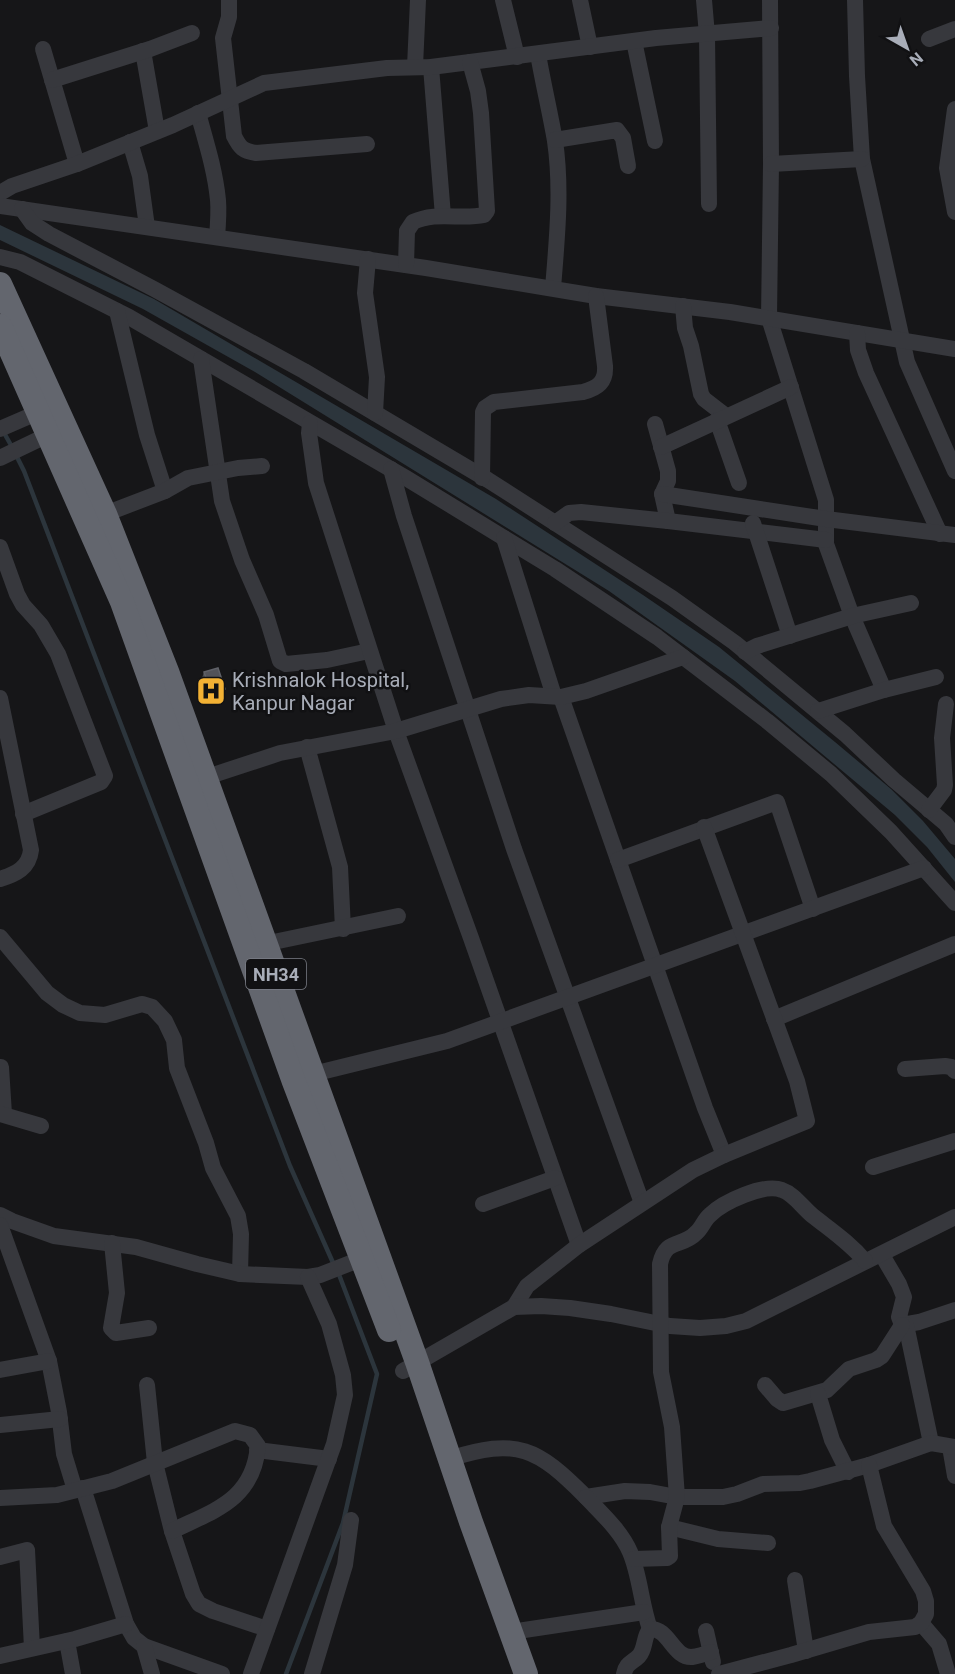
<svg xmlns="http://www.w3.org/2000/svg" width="955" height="1674" font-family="Roboto,sans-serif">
  <rect width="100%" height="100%" fill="#161618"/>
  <polygon fill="#2c353c" points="0,225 154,299 496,499 643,595 719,647 835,742 891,789 923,821 955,859 955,882 927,847 895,815 735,681 609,591 255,372 143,309 0,240"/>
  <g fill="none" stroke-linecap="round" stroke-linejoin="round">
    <g stroke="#2c353c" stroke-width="4.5">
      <polyline points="3,431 12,447"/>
      <polyline points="16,455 24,471 290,1166 334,1265"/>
      <polyline points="286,1674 343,1523 377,1374 338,1272"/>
    </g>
    <g stroke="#37383d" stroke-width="16">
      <path d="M229,0V17L223,38L234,136C240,148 243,151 256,153L367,144"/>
      <polyline points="503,0 517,57"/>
      <polyline points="580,0 590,47"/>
      <polyline points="704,0 707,35 709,204"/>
      <polyline points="770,0 771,164 769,318 826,500 826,544 852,616 884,690"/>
      <polyline points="855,0 857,76 862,159 907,362 955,471"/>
      <polyline points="929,39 955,29"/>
      <polyline points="634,41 655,141"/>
      <polyline points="43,49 77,164"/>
      <polyline points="143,51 157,131"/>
      <path d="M538,54C543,83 550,112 555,141C562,189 557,239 553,288"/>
      <polyline points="415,67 418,0"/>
      <polyline points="431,67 443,216"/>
      <polyline points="52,80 150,49 192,33"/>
      <polyline points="955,109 947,168 955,212"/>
      <path d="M198,113C206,142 215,170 218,200C219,212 218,225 217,237"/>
      <polyline points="555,140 617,130 623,138 628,166"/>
      <polyline points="130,142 140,176 147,227"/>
      <polyline points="771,164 862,159"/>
      <polyline points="0,193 12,186 77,164 173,125 264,83 387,68 431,67 656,38 771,28"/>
      <polyline points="0,206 426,268 596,296 730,312 955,349"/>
      <polyline points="22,209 32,223 49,234 154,289 304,371 488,480 672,598 735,643 845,734 894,780 946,824 955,837"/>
      <polyline points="0,257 20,262 129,317 406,478 555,569 657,637 767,721 831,774 891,832 955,903"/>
      <polyline points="368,259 365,293 377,377 375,413"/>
      <path d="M406,265L407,231L413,222C436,211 461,220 484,215L487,211L481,113L478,91L470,62"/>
      <polyline points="683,306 685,328 691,346 701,394 704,399 726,416"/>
      <polyline points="117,311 147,435 165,491"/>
      <polyline points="857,333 858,350 866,373 940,534"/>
      <polyline points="201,359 222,501 242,560 266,615 280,661 286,664 327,660 369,651"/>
      <polyline points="717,420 739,483"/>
      <polyline points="310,423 309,433 316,483 396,731 471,938 579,1245"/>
      <polyline points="655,424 668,471 668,481 662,494 668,521"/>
      <polyline points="0,429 46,409"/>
      <polyline points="661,447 791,387"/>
      <polyline points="0,458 56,431"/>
      <polyline points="391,469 404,516 514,849 642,1203"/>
      <path d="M482,478L483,412L485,408L494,402L583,392C598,388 606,382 605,366L596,296"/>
      <polyline points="662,494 826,519 955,535"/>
      <polyline points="105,514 165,491 188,478 238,468 262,466"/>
      <polyline points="555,523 569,513 581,512 668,521 826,540"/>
      <polyline points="753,523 790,636"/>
      <polyline points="504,538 554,696"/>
      <polyline points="0,547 17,594 23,605 41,625 58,654 105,776 101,782 23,814"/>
      <polyline points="745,652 757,646 852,616 911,603"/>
      <polyline points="561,697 705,1108 724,1155"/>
      <path d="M0,698L31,850C29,868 16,874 0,879"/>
      <polyline points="818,711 884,690 936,677"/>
      <polyline points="307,747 340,867 343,929"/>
      <polyline points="207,777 280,753 396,731 501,699 529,695 561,697 586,691 683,657"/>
      <polyline points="929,810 944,790 945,785 942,738 946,704"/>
      <polyline points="618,860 777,802 813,909"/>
      <polyline points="0,937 47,993 63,1005 80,1013 105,1015 142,1004 152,1007 165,1021 174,1040 177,1068 206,1143 213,1168 238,1216 241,1234 240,1274"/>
      <polyline points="264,944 398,916"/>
      <polyline points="774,1019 955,944"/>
      <polyline points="1,1067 4,1114"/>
      <polyline points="905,1069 945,1066 951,1067 955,1071"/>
      <polyline points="303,1078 313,1074 447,1041 924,868"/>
      <polyline points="0,1114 41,1126"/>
      <polyline points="873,1167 955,1141"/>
      <polyline points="483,1204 555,1178"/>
      <polyline points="0,1215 12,1221 54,1236 136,1247 197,1264 240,1274 308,1277 320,1275 361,1259"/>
      <polyline points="0,1225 49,1361 59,1412 64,1454 75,1490"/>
      <polyline points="112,1243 117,1293 111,1328 116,1333 149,1328"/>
      <polyline points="882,1255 899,1284 904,1297 899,1317 902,1325 919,1322 955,1310"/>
      <polyline points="514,1307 527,1286 579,1245 693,1170 724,1155 807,1121 797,1081 704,827"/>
      <polyline points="906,1325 931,1443"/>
      <polyline points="0,1370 49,1361"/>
      <polyline points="403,1371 514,1307 541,1306 570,1308 611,1314 670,1326 700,1328 726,1326 746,1321 955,1217"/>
      <polyline points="147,1385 155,1463 172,1531 193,1594 199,1604 213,1611 267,1629"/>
      <polyline points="765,1385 777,1399 783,1403 827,1390 849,1369 876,1360 882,1356 902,1325"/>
      <polyline points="818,1394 832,1440 848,1472"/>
      <polyline points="0,1425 60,1419"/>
      <polyline points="950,1447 955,1476"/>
      <polyline points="257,1450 329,1459"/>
      <path d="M449,1459C518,1437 537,1448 586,1497L625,1491L650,1492L677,1497H723L737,1494L763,1484L800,1483L810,1481L869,1465L931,1443L955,1447"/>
      <polyline points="83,1488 126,1624 134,1638 144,1646 222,1674"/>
      <path d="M586,1497C602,1514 621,1531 630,1552C640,1575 641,1604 650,1629"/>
      <path d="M0,1498L57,1495L112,1481L235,1431L250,1435L258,1446C253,1500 215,1510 172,1531"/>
      <polyline points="669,1527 718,1539 768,1543"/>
      <polyline points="0,1557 27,1550 32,1648"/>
      <path d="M633,1559L667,1558L670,1556L669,1527L677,1497L672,1427L661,1372L660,1264C666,1237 682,1248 696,1233C702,1228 704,1220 710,1215C723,1202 764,1183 782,1190C794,1194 803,1208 813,1216C832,1231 850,1243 865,1261"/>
      <polyline points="795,1580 806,1651"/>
      <polyline points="921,1623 939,1644 948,1674"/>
      <polyline points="706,1631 713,1662"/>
      <polyline points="511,1632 644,1612"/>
      <polyline points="67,1641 73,1674"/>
      <polyline points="144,1646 152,1674"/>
      <polyline points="0,1656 75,1639 126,1624"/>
      <polyline points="251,1674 334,1444 345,1395 343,1375 329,1324 308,1277"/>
      <polyline points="312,1674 345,1565 351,1520"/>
      <path d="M624,1674C626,1663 632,1663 639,1656C646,1648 643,1637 650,1629C669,1628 673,1658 692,1657C698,1656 705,1654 711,1652"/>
      <polyline points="719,1674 791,1655 869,1632 915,1627 921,1623 926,1614 926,1601 923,1591 884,1526 869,1465"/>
    </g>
    <g stroke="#63666e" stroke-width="24">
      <polyline points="0,284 105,514 168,674 417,1362 471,1522 526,1674"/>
      <polyline points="0,326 122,602 294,1082 389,1330"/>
    </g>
  </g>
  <polygon fill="#47494d" points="204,672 222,697 208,702 201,681"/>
  <polygon fill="#2f3033" points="225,689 222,697 208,702 211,693"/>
  <polygon fill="#525359" stroke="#5f6168" stroke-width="1.5" points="218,668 225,689 211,693 204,672"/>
  <defs>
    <g id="hospital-square" transform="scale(1.5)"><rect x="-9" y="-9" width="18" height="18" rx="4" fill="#f2b134" stroke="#111113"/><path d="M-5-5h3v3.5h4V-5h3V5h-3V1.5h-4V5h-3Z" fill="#111"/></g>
  </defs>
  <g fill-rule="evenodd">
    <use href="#hospital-square" x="211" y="691"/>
  </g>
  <g text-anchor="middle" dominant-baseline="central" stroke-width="5" stroke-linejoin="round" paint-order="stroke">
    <rect fill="#111113" stroke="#7b7e86" stroke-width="1.5" x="246" y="959" width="60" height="30" rx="4.5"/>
    <g font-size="18" font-weight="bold" fill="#a8adb8">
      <text x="276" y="974">NH34</text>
    </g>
    <g font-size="20" fill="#a8adb8" stroke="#111113" text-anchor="start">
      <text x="232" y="680">Krishnalok Hospital,<tspan x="232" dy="23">Kanpur Nagar</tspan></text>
    </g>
  </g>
  <g transform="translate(907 48) rotate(140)" stroke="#111113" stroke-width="4.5" paint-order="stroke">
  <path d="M0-4.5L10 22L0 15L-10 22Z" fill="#a8adb8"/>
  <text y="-9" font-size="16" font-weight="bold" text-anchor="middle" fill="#a8adb8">N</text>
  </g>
</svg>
